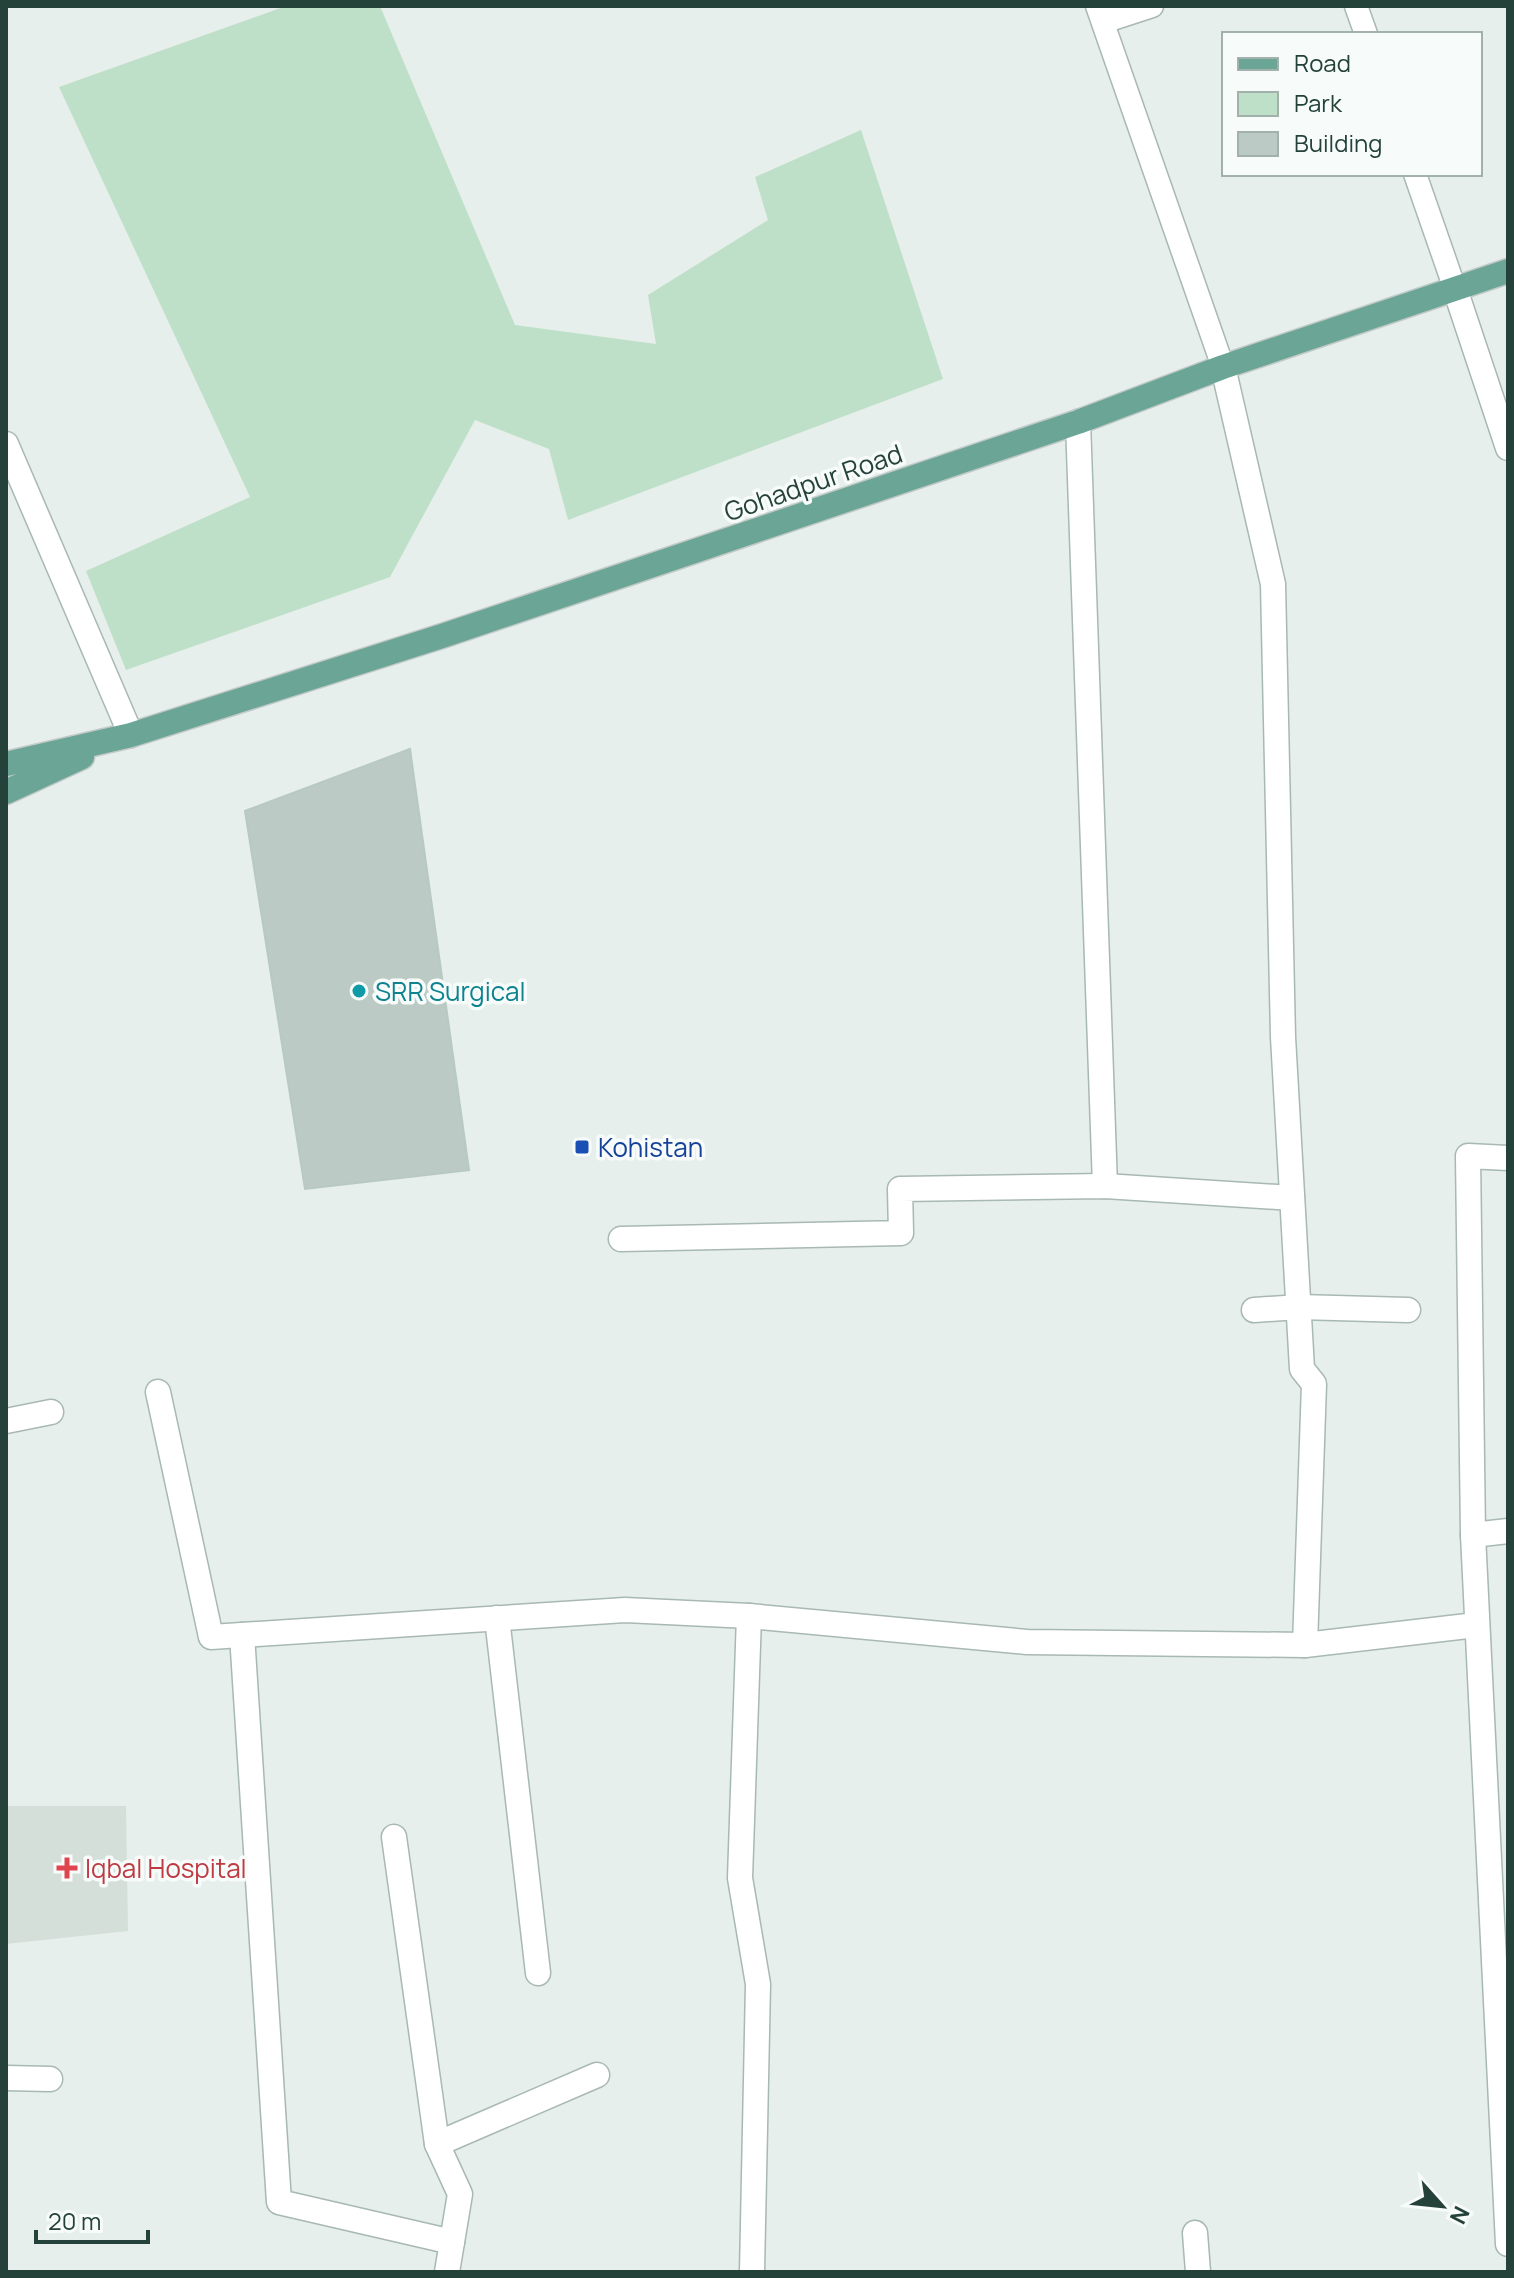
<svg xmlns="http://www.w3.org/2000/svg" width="1514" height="2278" font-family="Manrope,sans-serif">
  <rect width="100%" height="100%" fill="#e6efeb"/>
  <polygon fill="#d4dfda" points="6,1806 126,1806 128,1931 6,1944"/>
  <polygon fill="#bfe0c8" points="286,6 380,6 515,325 656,344 648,295 768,220 755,177 861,130 943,379 568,520 549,449 475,420 390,577 126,670 86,571 250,497 59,87"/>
  <polygon fill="#bbcac4" stroke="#b8c9c2" stroke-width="2" points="410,749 469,1170 305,1189 245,811"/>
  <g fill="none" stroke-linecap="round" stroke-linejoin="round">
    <g stroke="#a8b8b2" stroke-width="25">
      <g id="lane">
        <polyline points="1097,6 1223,367"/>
        <polyline points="1356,6 1366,34"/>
        <polyline points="1103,22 1152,6"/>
        <polyline points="1415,174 1455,289"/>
      </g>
    </g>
    <g stroke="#a8b8b2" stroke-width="27">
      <g id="street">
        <polyline points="1455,289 1508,448"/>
        <polyline points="1223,367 1273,584 1283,1037 1302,1369 1314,1384 1305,1645"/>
        <polyline points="1078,422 1105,1186"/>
        <polyline points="6,444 131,735"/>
        <polyline points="1508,1158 1468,1156 1473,1535 1508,2244"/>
        <polyline points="621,1239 901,1233 900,1189 1105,1186 1292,1198"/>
        <polyline points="1254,1310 1299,1307 1408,1310"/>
        <polyline points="158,1392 211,1637 625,1610 749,1616 1027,1642 1305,1645 1476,1625"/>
        <polyline points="6,1421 51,1412"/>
        <polyline points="1473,1535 1508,1531"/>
        <polyline points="749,1616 740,1878 758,1984 752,2272"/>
        <polyline points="497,1618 538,1973"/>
        <polyline points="242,1635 279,2202 452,2242"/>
        <polyline points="394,1837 437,2144 460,2194 447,2272"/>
        <polyline points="6,2078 50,2079"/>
        <polyline points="437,2144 597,2075"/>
        <polyline points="1195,2233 1198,2272"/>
      </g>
    </g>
    <g stroke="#c2cac8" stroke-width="27">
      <g id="primary">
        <polyline points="6,764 131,735 442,636 1078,422 1223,367 1508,271"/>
        <polyline points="6,792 82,757"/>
      </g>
    </g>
    <use href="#lane" stroke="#fff" stroke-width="22"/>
    <use href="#street" stroke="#fff" stroke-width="24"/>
    <use href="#primary" stroke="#6aa596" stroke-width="24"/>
  </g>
  <circle fill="#0f9aa8" stroke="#f7fbf9" stroke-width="3" cx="359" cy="991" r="8"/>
  <rect fill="#1a4fb4" stroke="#f7fbf9" stroke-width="3" x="574" y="1139" width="16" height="16" rx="4"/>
  <path fill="#e0444e" stroke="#f7fbf9" stroke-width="3" d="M63 1856h8v8h8v8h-8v8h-8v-8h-8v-8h8z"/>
  <g text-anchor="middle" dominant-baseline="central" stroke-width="7" stroke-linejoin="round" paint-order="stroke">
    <g font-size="26" fill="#24423a" stroke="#f7fbf9">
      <text transform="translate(813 482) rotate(-19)">Gohadpur Road</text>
    </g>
    <g font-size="26" fill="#0d838f" stroke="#f7fbf9" text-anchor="start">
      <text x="375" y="991">SRR Surgical</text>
    </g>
    <g font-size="26" fill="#164399" stroke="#f7fbf9" text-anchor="start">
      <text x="598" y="1147">Kohistan</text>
    </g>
    <g font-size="26" fill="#be3a42" stroke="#f7fbf9" text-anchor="start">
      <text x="85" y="1868">Iqbal Hospital</text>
    </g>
  </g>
  <rect width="1514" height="2278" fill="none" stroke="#24423a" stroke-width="16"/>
  <rect x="1222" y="32" width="260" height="144" fill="#f7fbf9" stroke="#a3b1ad" stroke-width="2"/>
  <rect x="1238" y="58" width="40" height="12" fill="#6aa596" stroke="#a3b1ad" stroke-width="2"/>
  <text x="1294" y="72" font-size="24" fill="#24423a">Road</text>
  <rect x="1238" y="92" width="40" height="24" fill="#bfe0c8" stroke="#a3b1ad" stroke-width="2"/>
  <text x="1294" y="112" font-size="24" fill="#24423a">Park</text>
  <rect x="1238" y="132" width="40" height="24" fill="#bbcac4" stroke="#a3b1ad" stroke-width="2"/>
  <text x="1294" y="152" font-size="24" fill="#24423a">Building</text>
  <g transform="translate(1442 2206) rotate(117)" stroke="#f7fbf9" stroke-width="6" paint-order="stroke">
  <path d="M0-6L14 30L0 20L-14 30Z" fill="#24423a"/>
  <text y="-12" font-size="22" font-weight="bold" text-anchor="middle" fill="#24423a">N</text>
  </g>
  <path d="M36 2230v12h112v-12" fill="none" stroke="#24423a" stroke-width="4"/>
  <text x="48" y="2230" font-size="24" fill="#24423a" stroke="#f7fbf9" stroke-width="6" paint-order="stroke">20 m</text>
</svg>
